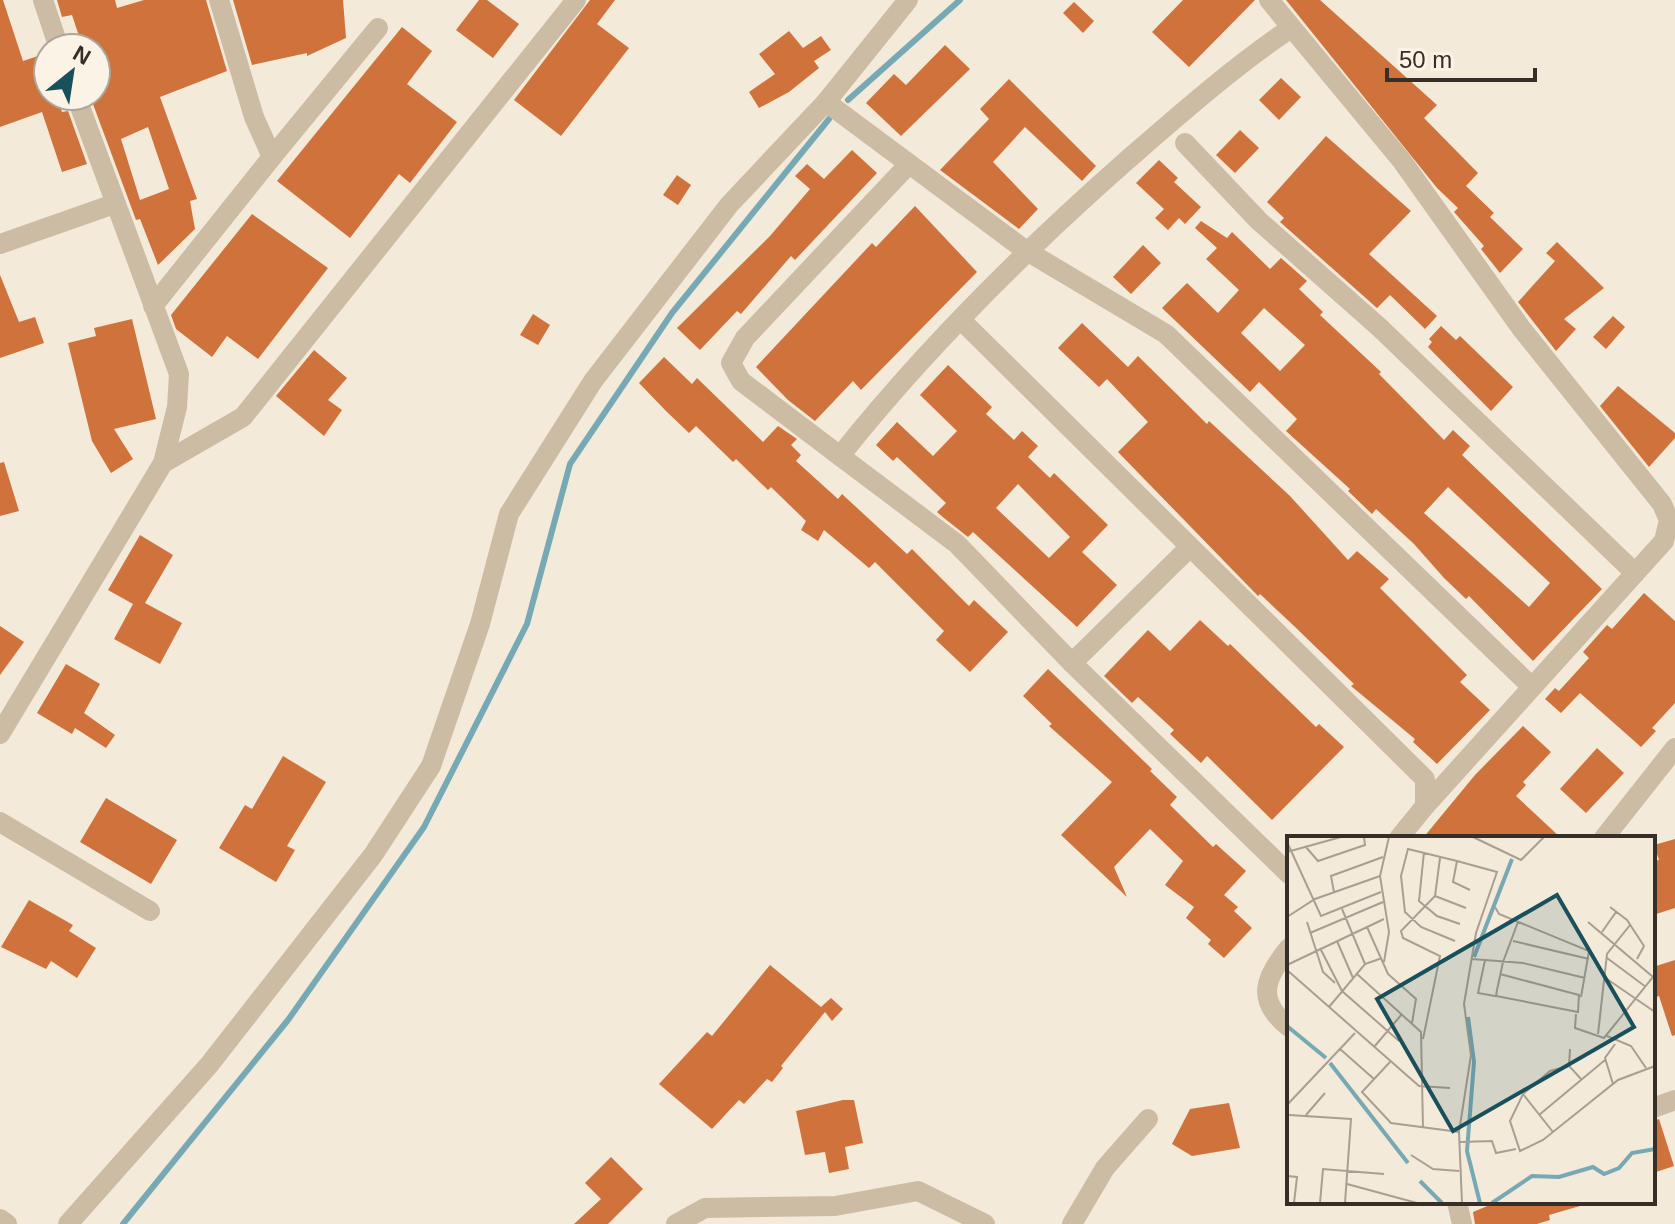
<svg xmlns="http://www.w3.org/2000/svg" width="1675" height="1224" font-family="Helvetica,sans-serif">
  <rect width="100%" height="100%" fill="#f4eada"/>
  <g fill="none" stroke-linecap="round" stroke-linejoin="round">
    <g stroke="#76a9b3" stroke-width="6">
      <polyline points="848,100 960,0"/>
      <polyline points="123,1224 288,1020 424,827 527,624 570,464 672,313 829,119"/>
    </g>
  </g>
  <g fill="#d0723b" fill-rule="evenodd">
    <polygon points="0,0 3,0 23,61 41,55 48,73 48,96 63,96 65,104 60,106 62,112 68,111 87,164 62,172 42,112 0,127"/>
    <path d="M57,0H115L117,8L144,0H206L227,71L160,97L197,199L190,201L195,229L158,265L140,219L136,220L90,96H96V48H83L72,15L62,17ZM148,127L169,189L140,200L121,139Z"/>
    <polygon points="233,0 343,0 346,38 307,56 307,53 252,65"/>
    <polygon points="479,0 487,0 519,24 493,58 456,30"/>
    <polygon points="590,0 615,0 597,24 629,48 561,136 514,100"/>
    <polygon points="1183,0 1255,0 1189,67 1152,32"/>
    <polygon points="1286,0 1320,0 1437,105 1424,118 1478,173 1466,186 1494,213 1490,217 1523,249 1500,273 1481,249 1484,246 1454,212 1458,208 1437,188"/>
    <polygon points="1074,2 1094,21 1083,33 1063,13"/>
    <polygon points="402,27 432,51 407,84 457,122 410,183 399,174 350,238 277,181"/>
    <polygon points="789,31 803,48 821,36 831,50 814,61 819,68 789,92 759,108 749,92 775,74 759,54"/>
    <polygon points="945,45 970,69 901,136 866,103 894,74 906,85"/>
    <polygon points="1281,78 1301,97 1279,120 1259,100"/>
    <polygon points="1009,79 1096,166 1082,181 1025,127 993,162 1038,209 1019,229 940,170 989,119 980,109"/>
    <polygon points="1240,130 1259,148 1235,173 1216,155"/>
    <polygon points="1326,136 1411,211 1369,254 1437,316 1425,329 1390,295 1377,308 1280,222 1284,218 1267,202"/>
    <polygon points="852,150 877,173 795,260 791,256 741,314 737,311 700,350 677,328 770,236 810,189 795,176 807,164 824,179"/>
    <polygon points="1159,160 1178,178 1174,182 1201,207 1185,224 1179,218 1168,230 1155,218 1164,209 1136,183"/>
    <polygon points="677,175 691,185 678,205 663,195"/>
    <polygon points="915,206 977,272 861,390 853,381 815,421 788,400 756,367 872,243 876,247"/>
    <polygon points="252,214 328,268 258,359 227,336 212,357 176,329 171,315"/>
    <path d="M1201,221L1227,238L1232,232L1270,269L1281,258L1307,281L1299,289L1323,312L1320,315L1381,372L1379,374L1444,440L1453,430L1470,446L1462,455L1602,589L1533,661L1469,596L1466,599L1444,578L1414,544L1376,509L1372,514L1348,491L1350,489L1286,431L1297,419L1259,382L1250,392L1162,308L1187,283L1218,313L1239,290L1206,259L1217,248L1195,228ZM1264,308L1305,345L1280,371L1241,333ZM1448,487L1550,583L1529,607L1424,513Z"/>
    <polygon points="1557,242 1604,288 1564,319 1576,329 1556,351 1518,302 1555,261 1546,253"/>
    <polygon points="1143,245 1161,263 1131,294 1113,277"/>
    <polygon points="0,275 19,322 35,317 44,343 0,358"/>
    <polygon points="533,314 550,325 538,345 520,335"/>
    <polygon points="1613,316 1625,327 1606,349 1593,337"/>
    <polygon points="132,319 156,419 114,429 133,459 111,473 92,441 68,343 96,336 94,328"/>
    <polygon points="1082,323 1128,367 1138,356 1207,424 1209,421 1290,496 1348,560 1357,551 1389,579 1380,588 1467,675 1460,682 1490,710 1437,764 1413,742 1415,739 1351,686 1354,684 1293,625 1260,594 1258,596 1118,452 1148,422 1107,379 1099,387 1058,348"/>
    <polygon points="1441,326 1456,340 1460,336 1513,387 1491,411 1428,347 1432,342 1429,339"/>
    <polygon points="314,350 347,378 328,400 342,410 324,436 276,396"/>
    <polygon points="664,357 692,384 697,378 763,442 778,426 797,439 791,445 801,455 796,461 838,499 842,494 907,554 912,549 969,606 974,600 1008,632 970,672 936,640 944,631 875,562 869,568 824,530 818,541 801,530 806,521 771,487 768,490 736,459 733,462 696,426 689,433 666,411 639,383"/>
    <path d="M948,365L992,407L986,414L1014,440L1022,431L1038,446L1028,457L1050,478L1054,473L1108,525L1082,552L1117,585L1077,627L973,532L968,537L944,518L937,512L946,503L897,457L893,461L876,445L897,422L933,456L957,431L920,395ZM1018,484L1070,537L1049,558L996,508Z"/>
    <polygon points="1618,386 1675,433 1675,438 1649,467 1600,406"/>
    <polygon points="4,462 19,511 0,516 0,463"/>
    <polygon points="140,535 173,555 145,603 182,623 160,664 114,639 133,604 108,590"/>
    <polygon points="1644,593 1675,621 1675,703 1652,728 1656,731 1641,747 1580,693 1561,713 1545,699 1555,688 1559,691 1589,658 1583,652 1607,625 1612,629"/>
    <polygon points="1200,620 1228,646 1230,644 1316,727 1319,724 1344,747 1272,820 1207,756 1201,763 1170,734 1174,730 1138,697 1132,703 1104,676 1148,630 1170,651"/>
    <polygon points="0,626 24,642 0,675"/>
    <polygon points="66,664 100,684 84,713 115,735 106,748 75,728 72,734 37,713"/>
    <polygon points="1048,669 1152,769 1150,771 1177,797 1170,805 1213,847 1216,844 1246,871 1224,895 1238,907 1234,911 1252,928 1224,958 1208,944 1211,940 1186,918 1194,907 1165,885 1183,861 1150,829 1114,867 1127,897 1061,835 1112,782 1049,726 1052,724 1023,696"/>
    <polygon points="1523,726 1551,752 1523,782 1526,785 1516,796 1561,838 1423,838 1475,775"/>
    <polygon points="1597,748 1624,773 1586,813 1560,789"/>
    <polygon points="283,756 326,782 287,846 295,850 276,882 219,848 245,805 252,809"/>
    <polygon points="106,798 177,840 151,884 80,842"/>
    <polygon points="1675,839 1675,908 1653,915 1653,861 1659,860 1654,845"/>
    <polygon points="29,900 73,925 69,931 96,948 77,978 51,961 46,969 1,947"/>
    <polygon points="1675,960 1675,1035 1672,1036 1659,996 1653,998 1653,967"/>
    <polygon points="770,965 821,1007 831,998 843,1009 832,1021 825,1012 781,1066 783,1068 772,1082 767,1079 744,1104 739,1100 712,1129 659,1084 707,1032 712,1036"/>
    <polygon points="843,1100 854,1100 863,1143 845,1147 849,1169 829,1173 825,1152 805,1155 796,1111"/>
    <polygon points="1229,1103 1240,1148 1192,1156 1172,1144 1190,1109"/>
    <polygon points="1659,1119 1674,1166 1653,1173 1653,1121"/>
    <polygon points="611,1157 643,1189 608,1224 574,1224 601,1199 585,1183"/>
    <polygon points="1497,1202 1580,1202 1580,1206 1549,1215 1550,1220 1537,1224 1475,1224 1473,1212"/>
  </g>
  <g fill="none" stroke-linecap="round" stroke-linejoin="round">
    <g stroke="#cdbca4" stroke-width="20">
      <polyline points="43,0 59,48"/>
      <polyline points="1269,0 1402,161 1521,328 1662,504 1669,520 1664,541 1425,806"/>
      <polyline points="826,102 1025,250 1166,334 1532,687"/>
      <polyline points="1185,143 1259,221 1379,327 1635,573"/>
      <polyline points="272,157 378,28"/>
      <polyline points="0,244 114,204"/>
      <polyline points="153,306 272,157 254,117 219,0"/>
      <polyline points="961,320 1425,779 1425,806 1399,838"/>
      <polyline points="840,456 741,381 731,363 745,338 909,164"/>
      <polyline points="163,463 243,417 576,0"/>
      <polyline points="1072,663 1190,547"/>
      <polyline points="0,734 163,463 177,407 179,374 76,96"/>
      <polyline points="0,822 150,911"/>
      <polyline points="1604,838 1675,748"/>
      <path d="M1289,874L1072,663L957,544L840,456C925,349 1023,252 1125,162C1179,115 1232,68 1291,28"/>
      <path d="M1289,948C1265,977 1255,1000 1289,1027"/>
      <polyline points="1653,1108 1675,1100"/>
      <polyline points="1457,1202 1462,1224"/>
      <polyline points="0,1219 7,1224"/>
      <polyline points="68,1224 209,1065 373,855 431,766 480,624 509,514 593,381 729,205 826,102 908,0"/>
      <polyline points="676,1224 705,1208 835,1206 918,1191 985,1224"/>
      <polyline points="1072,1224 1105,1168 1148,1119"/>
    </g>
  </g>
  <g transform="translate(1287 836)">
    <rect width="368" height="368" fill="#f4eada"/>
    <path fill="none" stroke="#76a9b3" stroke-width="4" d="M187,121L225,23M181,181L187,226L180,315L193,367M0,190L39,222M43,227L121,327M133,345L155,367M205,367L245,340L272,341L306,331L317,338L332,332L345,317L368,313"/>
    <path fill="none" stroke="#a89f92" stroke-width="2" d="M186,1L234,24L257,1M0,6L34,80L94,56M18,10L31,25L78,9L77,1M0,16L54,1M137,16L132,65L150,80L173,88M170,25L210,36L189,97L177,168L184,219L172,296L175,367M47,56L44,40L96,21M148,60L179,72M208,71L212,78L302,115L294,161M323,71L340,84L357,110L350,123M55,73L78,128M0,81L28,63L93,40M20,86L36,136L48,147M80,91L101,138L129,163L125,187M315,96L329,76M23,97L96,66M50,105L66,142M168,105L134,91L118,76L114,40L121,13L170,25L166,46L183,54M226,105L302,123M33,112L55,155L112,205M320,122L359,151M185,123L236,127L298,142M198,124L191,157L208,160M97,126L102,96L93,40L102,1M0,129L97,83M0,134L132,250L163,252M70,138L134,196L136,292M213,138L292,159L291,176L209,160L210,154L216,126L231,86M317,141L368,176M42,171L78,128L95,122M289,178L288,192L317,202L366,141L301,86M311,198L320,118L343,89M320,200L344,210L359,232M136,203L153,120L116,102L114,95L148,60L153,22M87,211L115,178M53,213L87,243M283,213L282,230L295,244M103,226L75,256L104,287L172,296M282,230L263,235L236,258L223,285L233,315L256,304L331,244L368,230M326,248L318,222L328,208M236,258L266,296M0,269L68,197M0,272V298M2,279L64,283L58,367M19,279L38,257M252,279L318,224M173,306L205,305L209,317L229,313M124,319L146,333L172,335M0,340L10,341L7,367M60,348L130,367M33,367L36,333L97,338"/>
    <path fill="#19505c" fill-opacity="0.15" stroke="#19505c" stroke-width="4" d="M270,59L347,191L166,295L90,163Z"/>
    <rect width="368" height="368" fill="none" stroke="#372e27" stroke-width="4"/>
  </g>
  <g transform="translate(72 72) rotate(30)"><circle r="38" fill="#fbf4e6" stroke="#ada59a" stroke-width="2"/>
  <path d="M0-6L14 30L0 20L-14 30Z" fill="#19505c"/>
  <text y="-12" font-size="22" font-weight="bold" text-anchor="middle" fill="#372e27">N</text>
  </g>
  <path d="M1387 68v12h148v-12" fill="none" stroke="#372e27" stroke-width="4"/>
  <text x="1399" y="68" font-size="24" fill="#372e27" stroke="#fbf4e6" stroke-width="6" paint-order="stroke">50 m</text>
</svg>
